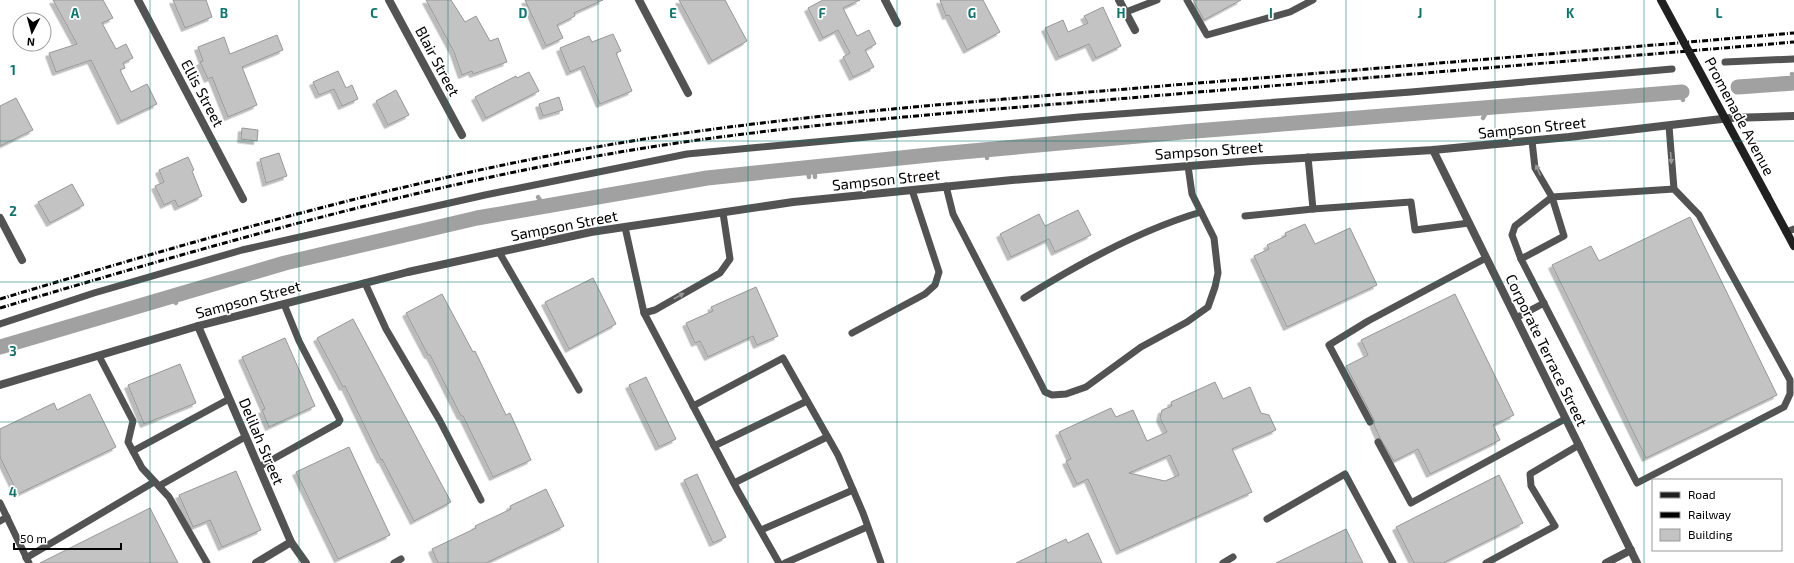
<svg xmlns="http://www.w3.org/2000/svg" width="1794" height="563" font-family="'Exo 2',sans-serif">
  <defs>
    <filter id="shadow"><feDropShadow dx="-3.5" dy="3.5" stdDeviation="0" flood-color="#0004"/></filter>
  </defs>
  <rect width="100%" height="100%" fill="#fff"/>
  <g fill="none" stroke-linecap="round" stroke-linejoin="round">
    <g stroke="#a1a1a1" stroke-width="4.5">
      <polyline points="1792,74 1794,78"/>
      <polyline points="1680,92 1683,100"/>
      <polyline points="1483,118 1489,107"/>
      <polyline points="987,150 987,158"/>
      <polyline points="807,167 809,177"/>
      <polyline points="814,167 815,177"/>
      <polyline points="538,197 544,206"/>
      <polyline points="173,296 176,303"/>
    </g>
    <g stroke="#a1a1a1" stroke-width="15">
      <polyline points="1738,87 1794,83"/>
      <polyline points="0,347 285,263 477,218 707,178 939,154 1183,132 1682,92"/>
    </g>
  </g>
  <g fill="#c3c3c3" stroke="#979797" fill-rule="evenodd" filter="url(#shadow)">
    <polygon points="53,0 103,0 113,18 102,23 116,49 126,44 133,58 123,63 125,68 120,70 131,92 147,84 157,104 121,121 91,60 56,72 49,53 77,44"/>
    <polygon points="173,0 206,0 212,17 185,28"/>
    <polygon points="426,0 451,0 465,22 476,16 490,41 498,38 507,62 473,74 472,71 462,75 454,52"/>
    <polygon points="525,0 603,0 574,13 575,16 557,25 563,38 546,46"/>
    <polygon points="679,0 725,0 747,41 712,61"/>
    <polygon points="823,0 860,0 843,8 857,36 869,30 876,44 865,50 874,67 853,77 843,57 850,53 838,30 823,38 808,8"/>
    <polygon points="940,0 983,0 1000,32 967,50 949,15 946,16"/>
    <polygon points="1193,0 1241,0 1204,20"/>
    <polygon points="1103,7 1121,46 1096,58 1089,44 1059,57 1045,28 1063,20 1068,32 1088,23 1084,16"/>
    <polygon points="613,34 621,51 616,53 632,91 600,104 584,66 570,72 560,48 589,36 592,42"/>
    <polygon points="277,35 283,50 242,67 257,105 228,117 212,77 208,79 200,62 203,61 198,47 224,37 230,54"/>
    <polygon points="338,71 346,88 352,85 358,99 342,106 334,89 319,95 313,82"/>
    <polygon points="529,72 539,91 486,118 475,97 516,76 517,78"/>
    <polygon points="396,90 409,115 388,125 376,101"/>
    <polygon points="559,97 563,110 543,116 539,104"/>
    <polygon points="16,98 33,130 0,146 0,106"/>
    <polygon points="242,128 258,130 257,141 241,139"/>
    <polygon points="279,153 287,176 266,183 260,159"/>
    <polygon points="188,157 194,170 192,171 202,196 178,207 175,200 164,205 155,186 164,182 159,170"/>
    <polygon points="72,184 84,205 50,223 38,202"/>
    <polygon points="1078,210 1091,235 1055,252 1049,239 1011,257 1000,234 1039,214 1045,226"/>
    <polygon points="1690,217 1777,395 1646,458 1552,265 1591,246 1599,261"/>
    <polygon points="1305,224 1315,244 1350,228 1377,285 1287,327 1254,256 1269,249 1267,245 1286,236 1285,233"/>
    <polygon points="593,278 616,324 569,349 545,302"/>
    <polygon points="756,287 778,336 757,345 753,336 708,357 700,341 695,343 686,323 713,311 711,307"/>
    <polygon points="442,294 473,352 475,351 506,415 510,413 531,460 493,477 463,416 461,416 430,355 428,355 406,313"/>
    <polygon points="1455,294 1514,415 1493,425 1500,440 1430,474 1418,449 1394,461 1380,438 1374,425 1374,420 1346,366 1368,355 1361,340"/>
    <polygon points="353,319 451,502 414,521 382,459 381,460 345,386 343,387 317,338"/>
    <polygon points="285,338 315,406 269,427 262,410 265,409 242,357"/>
    <polygon points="180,364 196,403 144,424 128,385"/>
    <polygon points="646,377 676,439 659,447 629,385"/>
    <path d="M1215,382L1223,399L1250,387L1261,413L1269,415L1276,430L1232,449L1252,492L1120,551L1088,479L1077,484L1066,461L1071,459L1059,432L1111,408L1116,417L1133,410L1147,441L1167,432L1160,418L1162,410L1172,406L1171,402ZM1170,455L1179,475L1165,481L1129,473Z"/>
    <polygon points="90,394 116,447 18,494 0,457 0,429 54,403 57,410"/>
    <polygon points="349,447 390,535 338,559 296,472"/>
    <polygon points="236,471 261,530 222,547 210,520 193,527 179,495"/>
    <polygon points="697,474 726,537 713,543 684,480"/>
    <polygon points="1499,475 1523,523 1443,563 1414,563 1396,527"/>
    <polygon points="546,489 564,526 486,563 438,563 432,549 476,528 475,526 511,509 510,506"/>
    <polygon points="150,508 178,563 40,563"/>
    <polygon points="1346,529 1363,563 1276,563"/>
    <polygon points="1088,533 1102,563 1016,563 1066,539 1068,543"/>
  </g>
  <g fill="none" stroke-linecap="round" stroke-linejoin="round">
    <g stroke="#535353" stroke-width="7">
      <polyline points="1187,0 1207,35 1290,12 1313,0"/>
      <polyline points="1126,12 1157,0"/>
      <polyline points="1725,62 1794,59"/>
      <polyline points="1669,126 1674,189 1699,215 1790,380 1790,394 1784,407 1637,483 1521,259 1512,235 1515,226 1552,197 1674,189"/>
      <polyline points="1308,157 1313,209 1411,202 1415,230 1469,223"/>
      <polyline points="946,186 953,214 1040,382 1045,392 1052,395 1066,394 1086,387 1141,347 1187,322 1208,307 1215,287 1218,273 1214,238 1192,194 1188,166"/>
      <polyline points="1245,216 1313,209"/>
      <polyline points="625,227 644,313 738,491 779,563"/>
      <polyline points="1786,232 1794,229"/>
      <polyline points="499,252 579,390"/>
      <polyline points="1521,259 1564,236 1552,197 1535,168 1532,141"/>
      <polyline points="365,283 386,329 440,421 481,500"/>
      <path d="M1024,298C1078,264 1140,230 1201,212"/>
      <polyline points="644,313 655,310 720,273 730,259 723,213"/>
      <polyline points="1516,318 1544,303"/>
      <polyline points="0,324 94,293 242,250 485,195 687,154 1079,117 1411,92 1672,69"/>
      <polyline points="852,333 925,294 935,285 939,272 912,190"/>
      <polyline points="99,356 133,421 128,442 142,468 169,497 207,563"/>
      <polyline points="693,406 783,358 838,455 863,513 881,563"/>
      <polyline points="1370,422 1329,345 1368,321 1486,258"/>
      <polyline points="1378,442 1411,503 1565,419"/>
      <polyline points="714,446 807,401"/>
      <polyline points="133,451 229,399"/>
      <polyline points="259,467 338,423 340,420 299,341 284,304"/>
      <polyline points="734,483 827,437"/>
      <polyline points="159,486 245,437"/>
      <polyline points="0,503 29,563"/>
      <polyline points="1267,519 1345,474 1393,563"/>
      <polyline points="0,521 7,517"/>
      <polyline points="761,530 853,490"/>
      <polyline points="26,558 154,482"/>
      <polyline points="394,563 401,559"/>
      <polyline points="785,563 867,527"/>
      <polyline points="1223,563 1233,557"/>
      <polyline points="1486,563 1555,526 1531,486 1530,474 1579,445"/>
    </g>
    <g stroke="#535353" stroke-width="8">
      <polyline points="138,0 243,199"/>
      <polyline points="389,0 462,135"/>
      <polyline points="639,0 688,93"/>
      <polyline points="885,0 897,23"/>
      <polyline points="1119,0 1135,30"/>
      <polyline points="1433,150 1637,563"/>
      <polyline points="0,218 22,260"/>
      <polyline points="198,326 291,542 306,563"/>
      <polyline points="256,563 291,542"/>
      <polyline points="1606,563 1631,550"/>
    </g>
    <polyline stroke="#535353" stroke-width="8" points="0,385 198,326 408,272 591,232 793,202 1012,180 1252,161 1433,150 1569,137 1730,118 1794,116"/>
    <polyline stroke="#202020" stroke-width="8" points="1767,196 1794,246"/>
    <g stroke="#000" stroke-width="3" stroke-dasharray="6 2 1 2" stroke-linecap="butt">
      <path d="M0,299C210,236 421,175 638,140C804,114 971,102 1138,88C1357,70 1575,52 1794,33"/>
      <path d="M0,308C211,245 420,185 638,149C800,123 965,112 1129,98C1351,79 1572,61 1794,42"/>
    </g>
    <polyline stroke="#202020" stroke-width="8" points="1661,0 1767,196"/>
  </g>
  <defs><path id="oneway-solid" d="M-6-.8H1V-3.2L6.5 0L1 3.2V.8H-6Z"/></defs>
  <g fill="#989898">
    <use href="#oneway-solid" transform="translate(1671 158) rotate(86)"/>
    <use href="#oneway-solid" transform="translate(1538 170) rotate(-113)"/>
    <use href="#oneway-solid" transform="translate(679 296) rotate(-29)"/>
  </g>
  <path fill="none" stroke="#0f766e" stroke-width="1" stroke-opacity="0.55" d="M150,0V563M299,0V563M448,0V563M598,0V563M748,0V563M897,0V563M1046,0V563M1196,0V563M1346,0V563M1495,0V563M1644,0V563M0,141H1794M0,282H1794M0,422H1794"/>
  <g text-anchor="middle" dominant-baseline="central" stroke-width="3.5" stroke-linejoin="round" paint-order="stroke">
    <g font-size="15" fill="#000" stroke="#fff">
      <text transform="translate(438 61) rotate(62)">Blair Street</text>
      <text transform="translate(203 93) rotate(62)">Ellis Street</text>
      <text transform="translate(1740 116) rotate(62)">Promenade Avenue</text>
      <text transform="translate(1532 127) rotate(-6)">Sampson Street</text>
      <text transform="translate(1209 150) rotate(-4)">Sampson Street</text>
      <text transform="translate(886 179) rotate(-6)">Sampson Street</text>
      <text transform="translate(564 225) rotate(-11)">Sampson Street</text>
      <text transform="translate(248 299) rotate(-15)">Sampson Street</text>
      <text transform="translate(1547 350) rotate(64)">Corporate Terrace Street</text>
      <text transform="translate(262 441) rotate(67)">Delilah Street</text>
    </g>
  </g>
  <g font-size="13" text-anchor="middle" font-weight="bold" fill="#0f766e" stroke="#fff" stroke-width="3.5" stroke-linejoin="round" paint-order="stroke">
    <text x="75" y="18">A</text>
    <text x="224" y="18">B</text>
    <text x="374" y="18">C</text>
    <text x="523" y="18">D</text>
    <text x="673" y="18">E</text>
    <text x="822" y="18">F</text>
    <text x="972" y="18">G</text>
    <text x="1121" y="18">H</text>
    <text x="1271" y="18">I</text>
    <text x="1420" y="18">J</text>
    <text x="1570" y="18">K</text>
    <text x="1719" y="18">L</text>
    <text x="13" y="75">1</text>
    <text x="13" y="216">2</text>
    <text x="13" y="356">3</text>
    <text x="13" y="497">4</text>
  </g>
  <rect x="1652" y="479" width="130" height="72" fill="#ffffff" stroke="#999999"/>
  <rect x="1660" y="492" width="20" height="6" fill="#202020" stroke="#999999"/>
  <text x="1688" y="499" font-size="12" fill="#000000">Road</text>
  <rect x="1660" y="512" width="20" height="6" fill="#000000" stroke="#999999"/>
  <text x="1688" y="519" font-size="12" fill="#000000">Railway</text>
  <rect x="1660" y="529" width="20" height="12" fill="#c3c3c3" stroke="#999999"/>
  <text x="1688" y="539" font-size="12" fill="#000000">Building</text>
  <g transform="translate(32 32) rotate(186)"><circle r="19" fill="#ffffff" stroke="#999999"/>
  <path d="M0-3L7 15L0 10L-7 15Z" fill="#000000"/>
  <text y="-6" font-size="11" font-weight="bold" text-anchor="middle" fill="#000000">N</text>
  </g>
  <path d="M14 543v6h107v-6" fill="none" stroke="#000000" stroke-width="2"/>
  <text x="20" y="543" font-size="12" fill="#000000" stroke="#ffffff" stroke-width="3" paint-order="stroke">50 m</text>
</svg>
